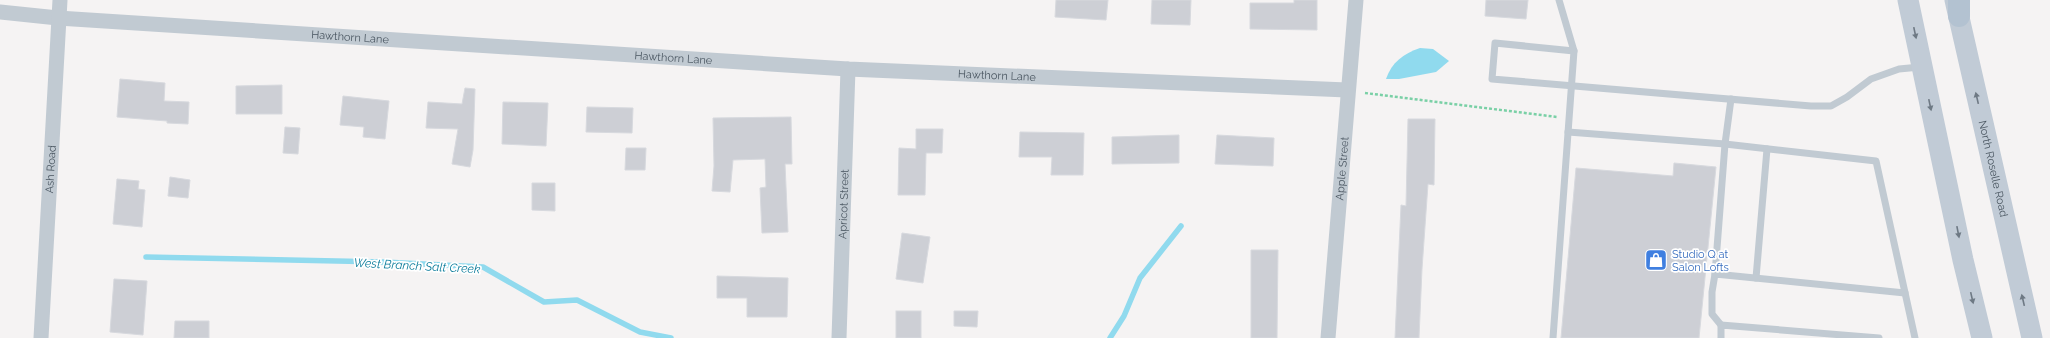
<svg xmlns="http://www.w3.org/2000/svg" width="2050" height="338" font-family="Raleway,sans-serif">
  <rect width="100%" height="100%" fill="#f5f3f3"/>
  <path fill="#90daee" d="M1420,48L1433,49L1449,61L1436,72L1399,79H1386C1392,62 1403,54 1420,48Z"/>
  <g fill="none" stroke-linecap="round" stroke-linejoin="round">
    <g stroke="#90daee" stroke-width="5.5">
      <polyline points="146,257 384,262 483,267 544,302 577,300 640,332 671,338"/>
      <polyline points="1110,338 1124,316 1140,278 1181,226"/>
    </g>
  </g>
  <g fill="#cdcfd5" stroke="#d7d9de">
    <polygon points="1056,0 1108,0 1106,20 1055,17"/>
    <polygon points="1152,0 1191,0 1190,25 1151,24"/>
    <polygon points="1294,0 1317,0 1317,30 1250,29 1250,3 1294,3"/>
    <polygon points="1486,0 1528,0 1526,19 1485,16"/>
    <polygon points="120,79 165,83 164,101 189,102 188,124 167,123 167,121 117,117"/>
    <polygon points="282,85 282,114 236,114 236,86"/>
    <polygon points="465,88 475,89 473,150 470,167 452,164 458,129 426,128 428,102 462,104"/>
    <polygon points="343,96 389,101 385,139 363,137 364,127 340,125"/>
    <polygon points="503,102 548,103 546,146 502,144"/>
    <polygon points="587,107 633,108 632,133 586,132"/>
    <polygon points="791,117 792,164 785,164 788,232 762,233 760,188 766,187 765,159 733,160 730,192 712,191 714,166 713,118"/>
    <polygon points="1408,119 1435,119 1434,185 1428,184 1422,269 1419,338 1395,338 1401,205 1406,206"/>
    <polygon points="285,127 300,128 298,154 283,153"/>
    <polygon points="916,129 943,129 942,153 926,153 925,195 898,195 899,148 916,149"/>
    <polygon points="1020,132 1084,133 1083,175 1051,175 1052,157 1019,157"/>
    <polygon points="1179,135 1179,163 1112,164 1112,137"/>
    <polygon points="1217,135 1274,138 1273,166 1215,164"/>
    <polygon points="626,148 646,148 645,170 625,170"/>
    <polygon points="1674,163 1716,167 1699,338 1561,338 1576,168 1673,176"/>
    <polygon points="170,177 190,180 188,198 168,196"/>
    <polygon points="117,179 139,181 138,189 145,190 142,227 113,224"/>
    <polygon points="532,183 555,183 555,211 532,210"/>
    <polygon points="902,233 930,237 923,283 896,279"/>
    <polygon points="1251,250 1278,250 1277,338 1251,338"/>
    <polygon points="717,276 788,278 787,317 747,317 747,298 717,298"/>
    <polygon points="114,279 147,281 143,335 110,332"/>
    <rect x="896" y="311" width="25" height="27"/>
    <polygon points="954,311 978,311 977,327 954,326"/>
    <polygon points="175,321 209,321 209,338 174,338"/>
  </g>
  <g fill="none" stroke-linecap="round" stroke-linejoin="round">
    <polyline stroke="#7ad0a6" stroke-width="2.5" stroke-dasharray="3 2" stroke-linecap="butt" points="1365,93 1557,117"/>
    <g stroke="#c1cad2" stroke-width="7">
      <polyline points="1574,51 1495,43 1492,79 1811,106 1831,106 1847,97 1871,79 1899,69 1920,67"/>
      <polyline points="1731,99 1725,144 1876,161 1915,338"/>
      <polyline points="1568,132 1725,144 1715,274"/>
      <polyline points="1756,278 1767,149"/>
      <polyline points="1721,325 1712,314 1712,292 1715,274 1905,293"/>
      <polyline points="1553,338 1574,51 1559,0"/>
      <polyline points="1721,338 1721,325 1879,338"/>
    </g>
    <g stroke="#c1cad2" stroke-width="15">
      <path id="s1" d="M0,12L58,18L848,69L1347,90"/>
      <path id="s2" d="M41,338L60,0"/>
      <path id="s3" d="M839,338L848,69"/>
      <path id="s4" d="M1328,338L1356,0"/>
    </g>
    <g stroke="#c1cbd6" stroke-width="21">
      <polyline points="1908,0 1963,260 1982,338"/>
      <path id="s5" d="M1955,0L2032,338"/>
    </g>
    <polyline stroke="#b3c2d1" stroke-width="22" points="1959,16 1959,0"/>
  </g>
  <defs><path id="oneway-solid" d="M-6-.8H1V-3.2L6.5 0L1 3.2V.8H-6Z"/></defs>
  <g fill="#6e7984">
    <use href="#oneway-solid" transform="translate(1915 33) rotate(78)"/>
    <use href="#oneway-solid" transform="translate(1977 98) rotate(-103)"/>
    <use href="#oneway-solid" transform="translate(1930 105) rotate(78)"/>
    <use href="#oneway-solid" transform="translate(1958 232) rotate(79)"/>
    <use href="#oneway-solid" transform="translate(1972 298) rotate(77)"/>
    <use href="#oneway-solid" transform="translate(2023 300) rotate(-103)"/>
  </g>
  <defs>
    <g id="shop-square" transform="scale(1.15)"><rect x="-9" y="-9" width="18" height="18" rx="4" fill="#3f7fe0" stroke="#fff"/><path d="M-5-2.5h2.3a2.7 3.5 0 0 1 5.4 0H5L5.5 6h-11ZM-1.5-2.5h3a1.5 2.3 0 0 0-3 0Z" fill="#fff"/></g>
  </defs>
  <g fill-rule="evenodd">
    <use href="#shop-square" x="1656" y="260"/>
  </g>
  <g text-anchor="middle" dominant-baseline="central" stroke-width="3.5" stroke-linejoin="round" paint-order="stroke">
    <g font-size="11" fill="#4a5661" stroke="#fff">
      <text stroke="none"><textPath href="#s1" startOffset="351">Hawthorn Lane</textPath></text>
      <text stroke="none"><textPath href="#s1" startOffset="675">Hawthorn Lane</textPath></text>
      <text stroke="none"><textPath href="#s1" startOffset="999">Hawthorn Lane</textPath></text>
      <text stroke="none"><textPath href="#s2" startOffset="169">Ash Road</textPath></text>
      <text stroke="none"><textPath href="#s4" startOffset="170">Apple Street</textPath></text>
      <text stroke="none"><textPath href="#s5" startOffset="173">North Roselle Road</textPath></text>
      <text stroke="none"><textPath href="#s3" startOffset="134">Apricot Street</textPath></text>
    </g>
    <g font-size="11" fill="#366cbe" stroke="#fff" text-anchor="start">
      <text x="1672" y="254">Studio Q at<tspan x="1672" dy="13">Salon Lofts</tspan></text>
    </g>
    <g font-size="12" font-style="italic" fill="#0c7c9b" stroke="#fff">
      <text transform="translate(417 266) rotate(3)">West Branch Salt Creek</text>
    </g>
  </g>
</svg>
